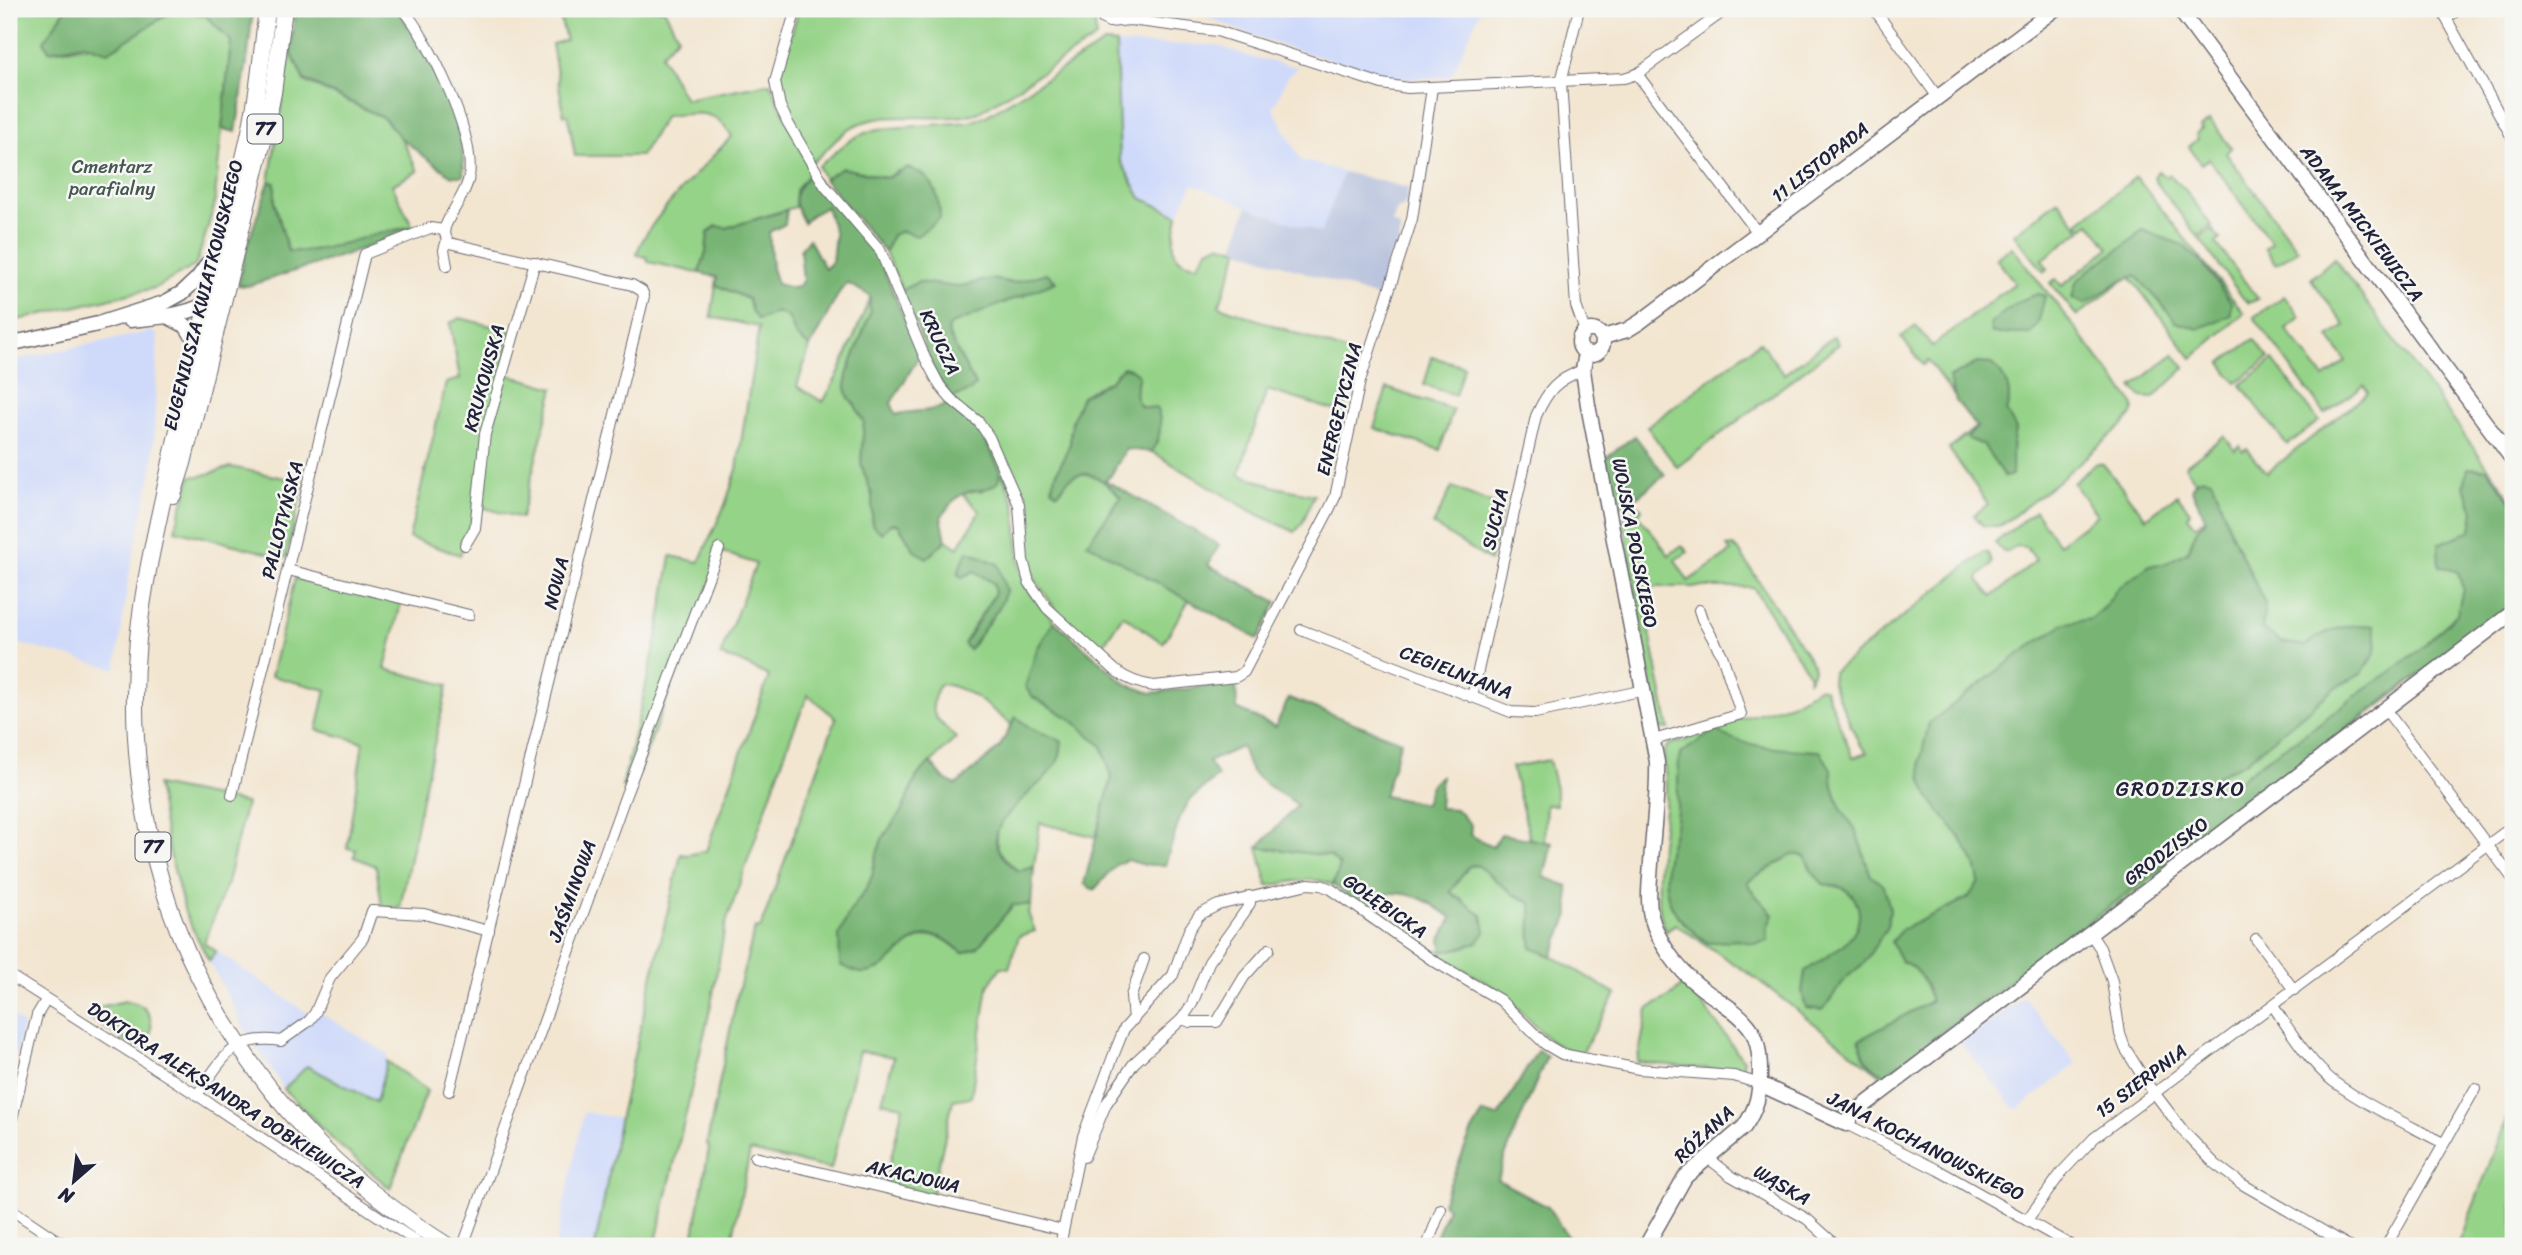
<svg xmlns="http://www.w3.org/2000/svg" width="2522" height="1255" font-family="Sriracha,sans-serif">
  <rect width="100%" height="100%" fill="#f6f6f2"/>
  <filter id="ink" filterUnits="userSpaceOnUse"><feTurbulence type="fractalNoise" baseFrequency=".0143" numOctaves="2"/><feDisplacementMap in="SourceGraphic" scale="14" xChannelSelector="R" yChannelSelector="G"/><feConvolveMatrix kernelMatrix="1 2 1 2 8 2 1 2 1" color-interpolation-filters="sRGB"/></filter>
  <filter id="wash" filterUnits="userSpaceOnUse"><feTurbulence type="fractalNoise" baseFrequency=".00686" numOctaves="4" result="noise"/><feDisplacementMap in="SourceGraphic" scale="28" xChannelSelector="R" yChannelSelector="G"/><feGaussianBlur stdDeviation="1.57" result="paint"/><feColorMatrix in="noise" values="0 0 0 0 0 0 0 0 0 0 0 0 0 0 0 0 0 1.4 0 .05"/><feComposite in="paint" operator="in"/></filter>
  <g filter="url(#wash)">
    <rect width="100%" height="100%" fill="#f3e6d1"/>
    <g fill="#cfdafa">
      <polygon points="1189,9 1481,9 1451,76 1407,79 1389,76 1289,48 1241,31"/>
      <polygon points="1116,44 1216,45 1251,57 1298,67 1288,76 1273,108 1301,160 1344,172 1321,234 1247,207 1193,184 1178,215 1141,199 1120,160"/>
      <polygon points="152,331 158,336 153,465 129,575 116,669 9,641 9,361"/>
      <polygon points="216,951 309,1014 323,1014 388,1054 376,1103 307,1066 284,1089 247,1033 209,961"/>
      <polygon points="2024,997 2077,1064 2016,1110 1961,1043"/>
      <polygon points="9,1014 23,1024 9,1088"/>
      <polygon points="584,1112 619,1118 595,1246 555,1246"/>
    </g>
    <polygon fill="#bac4de" points="1344,172 1408,188 1406,202 1404,206 1397,209 1392,223 1400,227 1399,240 1394,253 1389,256 1387,263 1385,269 1388,272 1379,298 1234,248 1247,207 1321,233"/>
    <g fill="#95d388" stroke="#5c7a62" stroke-width="2" fill-rule="evenodd">
      <polygon points="9,9 66,9 44,41 49,51 91,46 108,52 176,9 206,16 231,41 214,207 196,265 155,288 9,322"/>
      <path d="M558,9H664L678,36L661,55L685,99L770,83L811,172L796,190L795,207L726,228L716,226L708,233L706,252L699,273L648,262L647,257L637,255C641,226 710,160 732,136C713,106 696,114 665,116L641,156H575L568,115H564L552,44L566,40Z"/>
      <path d="M799,9H1094L1096,38L979,112C941,126 892,107 854,126C838,134 827,152 812,162L787,109L778,78Z"/>
      <path d="M1104,43L1116,44L1120,160L1141,198L1178,215C1174,239 1164,262 1198,265L1208,249L1219,244L1239,250L1219,306L1359,356L1343,413L1267,390L1239,474L1276,487L1314,495L1302,524L1295,532L1251,511L1152,452L1158,441L1147,409C1135,404 1132,394 1137,383L1118,371L1110,381L1090,391L1070,433V444L1053,481L1052,489L1058,493C1063,489 1064,484 1068,480C1089,464 1108,484 1121,498L1114,504L1106,520L1087,543L1189,600L1163,643L1123,615L1100,649L1060,616L1035,579L1028,558L1026,521L1020,501L952,398L970,391L975,385L949,336L948,329L952,324L1002,302L1024,296L1047,273L1013,283L991,279L957,287L918,282L902,290L885,252L891,235L902,231L899,170L887,178C860,174 849,161 824,179L818,166C842,149 846,137 878,129L970,122L986,116Z"/>
      <path d="M290,50L304,81L384,118L401,138L418,171L392,185L413,227C371,231 330,254 288,251L275,204V183L269,182Z"/>
      <polygon points="2210,120 2231,148 2226,153 2298,250 2276,264 2265,248 2272,243 2209,159 2201,164 2189,147 2198,139 2196,134 2203,129 2201,127"/>
      <polygon points="2158,171 2165,177 2169,174 2186,191 2212,226 2197,236 2156,182 2154,177"/>
      <polygon points="2136,177 2244,313 2192,358 2129,276 2077,316 2050,283 2056,279 2062,286 2109,248 2090,223 2083,228 2078,223"/>
      <polygon points="2058,200 2081,230 2042,260 2048,269 2044,272 2014,234"/>
      <polygon points="2212,229 2220,239 2216,243 2258,299 2249,303 2243,298 2199,238"/>
      <path d="M2012,247L2133,403C2136,412 2130,417 2124,424L2057,482L2003,524L1998,526H1983L1974,515L1988,504L1949,449L1977,426L1928,361L1923,365L1901,337L1916,326L1932,346L2015,283L1996,258Z"/>
      <path d="M2334,258L2513,501V604L1844,1115L1837,1111L1882,1076L1758,980L1675,924L1666,932C1647,886 1666,837 1666,789C1666,777 1664,763 1664,751L1669,744L1685,741L1697,731L1791,704L1820,687L1825,689L1853,758L1867,753L1859,743L1832,683L1833,672L1984,552L1988,553L1992,562L1991,566L1980,574L1978,580L1992,596L1997,593L2036,560L2026,547L2017,546L2008,552L2002,550L1995,543L2035,511L2059,544L2097,515L2073,483L2097,463L2103,464L2146,518L2177,495L2190,511L2188,517L2195,526L2215,512L2185,466L2224,436L2235,450L2240,446L2243,451L2247,449L2267,473L2368,393L2364,385L2325,414L2254,317L2284,296L2300,317L2286,329L2324,378L2346,361L2329,337L2345,326L2311,279Z"/>
      <path d="M716,285L748,299L752,312L769,314L777,312L789,317L796,336L810,347L797,386L823,402L839,373L871,296L870,313L847,375L846,388L849,398L855,405L864,422L861,463L872,495V525L898,524L915,551L927,558L946,540L958,548L980,511L962,494L976,490L982,491L1000,470L1015,504L1020,569L1027,588L1054,621L1037,649L1033,697L1071,719L1102,746L1112,777L1096,837L1040,823L1034,867L1019,872C1011,865 1001,856 997,846C986,818 1049,784 1059,758C1061,753 1061,747 1061,742L1030,728L1016,717L1012,725C990,709 969,686 940,684C925,713 935,717 956,738L917,776L903,809L875,860L872,876L867,888L849,913L880,969C895,956 916,931 939,937C946,939 956,948 963,953L977,948L1013,905H1031L1028,913L1035,931L1019,936L1009,968L1001,967L988,986L971,1097L953,1100L932,1195L885,1184L903,1106L882,1102L894,1057L859,1051L831,1169L750,1151L731,1246H692L709,1148L707,1143L737,996L755,928L760,929L836,718L808,695L791,736L725,926L711,1005L655,1246H595L621,1111L681,854L687,855L706,851L769,676L738,661L720,656L756,564L722,552L632,790L622,787L657,638L671,556L699,562L725,505L737,469L759,327L711,317ZM977,554L1006,590L972,629L995,593L993,583L974,571L964,577Z"/>
      <polygon points="460,318 511,331 471,525 460,555 409,538 446,383 460,379 450,323"/>
      <polygon points="1834,336 1839,344 1677,467 1647,427 1760,342 1784,374"/>
      <polygon points="2254,339 2269,358 2236,383 2221,363"/>
      <polygon points="2174,354 2185,368 2153,398 2141,397 2132,387"/>
      <polygon points="1432,357 1464,366 1455,395 1424,385"/>
      <polygon points="2273,360 2319,421 2287,445 2241,385"/>
      <polygon points="506,374 554,388 521,518 481,507 490,439"/>
      <polygon points="1387,388 1453,410 1440,450 1374,428"/>
      <polygon points="231,467 304,482 286,558 175,530 191,476 201,476"/>
      <polygon points="1452,487 1503,508 1490,561 1433,525"/>
      <polygon points="1639,506 1642,509 1638,514 1669,555 1682,545 1688,552 1675,560 1688,581 1731,552 1727,547 1733,546 1739,551 1813,664 1814,670 1808,681 1809,674 1753,587 1641,587 1669,729 1659,728 1623,519"/>
      <polygon points="295,578 401,603 385,669 448,685 423,793 400,908 382,907 376,866 354,857 356,850 347,848 363,742 317,730 326,690 271,676"/>
      <polygon points="1549,760 1556,789 1556,805 1546,805 1544,842 1530,839 1512,767"/>
      <polygon points="157,785 246,803 227,883 204,943 216,951 209,961 185,913 166,838"/>
      <path d="M1258,847L1330,856L1341,866L1333,885C1313,875 1290,882 1268,886Z"/>
      <path d="M1477,865L1513,894L1531,903C1532,917 1529,936 1532,948L1552,956L1616,994L1582,1053L1562,1048L1550,1041L1506,996L1484,981L1428,949C1449,953 1472,949 1485,932L1462,899L1450,892L1469,866Z"/>
      <polygon points="1683,984 1694,993 1744,1061 1741,1072 1637,1062 1648,1009 1672,995"/>
      <path d="M125,1001C146,1002 155,1017 150,1037L138,1049L86,1016L90,1009Z"/>
      <polygon points="387,1061 427,1091 390,1188 333,1140 284,1089 307,1066 376,1102"/>
      <polygon points="2513,1103 2513,1246 2458,1246"/>
    </g>
    <g fill="#78b574" stroke="#4d6c58" stroke-width="2">
      <polygon points="66,9 176,9 108,52 84,44 49,51 44,41"/>
      <polygon points="183,9 253,9 248,54 236,132 222,129 231,41 206,16"/>
      <path d="M296,9H395L402,15C428,60 468,123 463,176H452L425,157L401,138L384,118L304,80L290,50Z"/>
      <path d="M842,168L887,178L907,168C933,174 939,193 940,218L917,236L902,231L892,235L885,252L824,179Z"/>
      <path d="M811,172L837,209L860,230L875,249L920,355L891,403L896,415C914,409 934,414 950,402L978,424L1000,470L998,482C984,494 975,487 961,495C952,500 947,509 941,517L946,540L927,558L915,551L898,524L891,523L882,533L872,525V495L861,464L864,422L855,405L849,398L846,388L847,375L870,313V296L847,283L840,291L810,347L796,336L788,317L777,312L758,320L752,312L748,299L716,285L717,277L699,273L706,252L708,233L717,226L726,228L787,210L785,224L769,232L772,268L777,284L792,288L798,287L803,280L800,250L809,239L825,269L832,262L835,234L826,207L811,215L804,223C790,197 793,193 811,172Z"/>
      <path d="M269,182L275,183V204L288,251C330,254 371,231 413,227L363,249L248,286L238,285L246,248Z"/>
      <polygon points="2142,230 2183,245 2203,264 2231,302 2231,315 2198,329 2176,322 2159,301 2136,276 2120,281 2085,304 2072,298 2076,282 2089,270 2124,246"/>
      <polygon points="1047,273 1056,282 952,324 948,329 949,336 975,385 970,391 952,398 937,378 902,290 918,282 957,287 991,279 1013,283"/>
      <path d="M2038,294L2045,296L2038,324L2031,334H1992L1990,324C2006,311 2018,299 2038,294Z"/>
      <path d="M1977,363L1993,364C2006,379 2014,392 2006,411L2016,429C2010,444 2013,459 2012,475L2004,477L1984,446L1967,438L1977,427L1956,401L1949,378Z"/>
      <path d="M1123,367L1131,369L1139,375C1136,389 1132,395 1141,407L1156,408C1164,423 1160,438 1152,452L1126,449L1111,475L1105,480L1219,545L1208,565L1277,602L1258,639L1087,543L1121,498C1108,484 1088,463 1068,480C1064,484 1063,489 1057,493L1052,489L1053,481L1070,444L1072,421L1082,396L1110,381Z"/>
      <polygon points="1635,436 1665,475 1630,502 1617,507 1605,458"/>
      <path d="M2468,468L2487,469L2513,504V604L1886,1074C1869,1069 1862,1056 1859,1040L1931,1001C1926,983 1919,968 1901,961L1891,942L1901,930L1968,898L1979,882L1975,864L1959,836L1929,798L1922,780L1920,762L1929,723L2018,655L2065,623L2091,619L2106,606L2116,590L2150,565L2164,564L2187,552L2197,529L2206,520L2191,488L2197,480L2205,478L2213,481L2231,532L2265,604L2262,629L2282,642L2305,646C2325,629 2348,623 2374,626L2377,645L2374,655L2361,674L2335,688L2247,761L2217,776L2209,786L2212,793L2233,786L2259,764L2309,731L2366,688L2395,669L2425,645L2457,614L2463,589L2458,572L2439,566L2438,544L2471,531L2474,510L2464,487Z"/>
      <polygon points="968,551 998,564 1006,591 1000,606 969,650 964,644 995,593 993,583 974,571 963,577 958,575 961,564"/>
      <path d="M1054,621L1126,684L1151,693L1236,683L1237,709L1275,727L1289,698L1401,741L1384,796L1425,804L1431,784L1441,776L1439,808L1456,809L1471,825L1470,835L1493,847L1501,834L1552,843L1544,877L1568,886L1569,915L1552,956L1532,948C1529,935 1532,918 1531,903L1513,894L1477,865L1469,866L1450,892L1482,915L1485,932L1477,943L1443,952L1441,939L1452,918C1432,903 1415,892 1389,893L1376,917L1333,885L1340,866L1330,856L1258,847L1298,805C1285,796 1256,780 1249,767C1245,760 1246,754 1241,747L1208,762L1218,776L1189,801L1180,818L1165,865H1145L1127,860L1117,864L1094,890L1084,884L1112,777L1102,746L1071,719L1033,697L1025,687L1037,649Z"/>
      <path d="M1016,717L1030,728L1062,741C1061,747 1061,753 1059,758C1049,784 986,818 997,846C1000,856 1011,865 1018,871L1034,867L1031,905H1013L977,948L963,953C956,948 947,939 940,937C907,926 892,976 861,973C854,972 846,967 840,965L839,935L849,913L867,888L872,876L875,860L882,839L903,809L917,776L930,762L944,779L956,785L999,748Z"/>
      <path d="M1715,730C1745,749 1785,749 1820,751L1831,769L1833,786L1840,807L1856,831L1871,876L1884,886L1890,910L1887,927L1864,963L1846,978L1823,1010L1806,1008L1802,992L1805,971C1827,956 1869,936 1857,904C1851,888 1838,886 1823,884L1811,870L1805,856L1792,854C1778,865 1762,872 1747,882C1754,898 1764,901 1773,915L1767,928L1768,941L1756,944L1737,940L1708,943C1672,917 1659,898 1668,852C1669,844 1673,838 1674,831C1680,806 1676,780 1680,754Z"/>
      <polygon points="1538,1050 1547,1056 1505,1156 1498,1180 1548,1207 1571,1243 1570,1246 1432,1246 1448,1208 1442,1203 1471,1133 1483,1113 1498,1117"/>
    </g>
  </g>
  <g filter="url(#ink)">
    <g fill="none" stroke-linecap="round" stroke-linejoin="round">
      <g stroke="#6b6770" stroke-width="12">
        <g id="street">
          <path d="M796,9L775,82L780,106L788,123L825,186L880,250L925,358L940,386L951,399L979,422L989,437L1019,505L1023,560L1029,582L1047,608L1116,671C1128,680 1139,684 1154,686L1236,677L1244,672L1328,512L1335,497L1360,381L1412,219L1432,88"/>
          <polyline points="1100,9 1103,19 1109,22 1130,20 1217,31 1382,84 1408,88 1624,78 1637,74 1727,9"/>
          <polyline points="1579,9 1561,82 1576,306 1585,331"/>
          <polyline points="1874,9 1937,96"/>
          <polyline points="2441,9 2513,139"/>
          <polyline points="2447,18 2459,9"/>
          <polyline points="1637,74 1758,233"/>
          <polyline points="444,230 447,240 450,243 632,285 642,291 644,296 449,1091"/>
          <polyline points="447,240 444,250 447,266"/>
          <polyline points="465,545 475,528 485,434 535,262"/>
          <polyline points="288,570 469,615"/>
          <polyline points="1301,630 1511,712 1535,713 1645,690"/>
          <path d="M1472,697L1536,416C1548,390 1556,380 1583,370"/>
          <polyline points="2385,709 2513,879"/>
          <polyline points="1654,740 1741,714 1722,655 1702,619 1699,610"/>
          <path d="M232,795L365,254L430,228L444,230C450,211 465,197 469,177C476,135 430,41 403,9"/>
          <polyline points="2090,933 2100,948 2112,981 2120,1034 2125,1048 2146,1082 2184,1132 2215,1164 2242,1184 2349,1246"/>
          <polyline points="2256,939 2294,990"/>
          <polyline points="9,975 197,1095 423,1246"/>
          <path d="M2273,1006C2291,1032 2309,1062 2334,1082C2367,1106 2407,1124 2443,1143"/>
          <polyline points="1182,1019 1190,1022 1217,1022 1244,977 1269,949"/>
          <polyline points="1133,1020 1131,996 1144,959"/>
          <path d="M197,1095C222,1060 233,1033 281,1041L309,1021L315,1013L330,978L363,938L372,911L424,914L489,931"/>
          <polyline points="1846,1124 1938,1170 2072,1246"/>
          <polyline points="9,1131 37,1015 46,1000"/>
          <polyline points="755,1157 1063,1230"/>
          <polyline points="1084,1157 1106,1104 1134,1063 1182,1019 1192,1004 1209,962 1246,910 1250,903 1249,896"/>
          <polyline points="1707,1157 1731,1176 1807,1219 1837,1246"/>
          <polyline points="9,1208 58,1241 72,1246"/>
          <polyline points="2027,1220 2062,1172 2094,1138 2513,826"/>
          <polyline points="463,1246 625,797 719,549"/>
          <polyline points="1060,1246 1083,1136 1114,1054 1124,1029 1173,975 1189,930 1199,915 1218,905 1308,884 1321,885 1331,889 1432,960 1500,1000 1545,1044 1562,1054 1639,1069 1734,1076 1760,1084"/>
          <polyline points="1427,1246 1441,1209"/>
          <polyline points="2386,1246 2475,1089"/>
        </g>
      </g>
      <g stroke="#6b6770" stroke-width="17">
        <g id="secondary">
          <polyline points="2179,9 2513,460"/>
          <polyline points="167,316 186,326 197,343"/>
          <path d="M130,320C159,317 191,316 215,298"/>
          <circle cx="1591" cy="342" r="12"/>
          <polyline points="1603,337 1627,330 1640,322 2055,9"/>
          <polyline points="9,344 98,324 164,303 182,293 198,278 217,251"/>
          <path d="M1586,353L1583,370L1588,405L1657,762C1658,796 1653,829 1651,863C1650,880 1647,899 1651,916C1658,942 1678,970 1699,986C1715,999 1736,1009 1749,1026C1758,1038 1760,1057 1760,1072C1760,1094 1757,1108 1744,1127L1685,1177L1646,1246"/>
          <polyline points="1760,1084 1846,1124 1853,1114 2513,612"/>
        </g>
      </g>
      <g stroke="#6b6770" stroke-width="18">
        <g id="primary">
          <path d="M267,9C263,43 260,77 254,111C246,158 232,204 220,251C203,319 187,388 172,457C159,518 144,578 138,639C125,770 154,908 223,1020C283,1119 351,1185 448,1246"/>
          <polyline points="173,495 183,463 265,133 273,93 284,9"/>
        </g>
      </g>
      <use href="#street" stroke="#fff" stroke-width="10"/>
      <use href="#secondary" stroke="#fff" stroke-width="14"/>
      <use href="#primary" stroke="#fff" stroke-width="16"/>
    </g>
  </g>
  <g text-anchor="middle" dominant-baseline="central" stroke-width="5" stroke-linejoin="round" paint-order="stroke">
    <g fill="#f6f6f2" stroke="#626272" stroke-width="2">
      <rect x="247.5" y="114.5" width="35" height="29" rx="5"/>
      <rect x="135.5" y="832.5" width="35" height="29" rx="5"/>
    </g>
    <g font-size="18" font-weight="bold" fill="#22223b">
      <text x="265" y="129">77</text>
      <text x="153" y="847">77</text>
    </g>
    <g font-size="19" fill="#22223b" stroke="#f6f6f2">
      <text transform="translate(1820 162) rotate(-38)">11 LISTOPADA</text>
      <text transform="translate(2362 223) rotate(53)">ADAMA MICKIEWICZA</text>
      <text transform="translate(203 295) rotate(-76)">EUGENIUSZA KWIATKOWSKIEGO</text>
      <text transform="translate(940 342) rotate(65)">KRUCZA</text>
      <text transform="translate(484 378) rotate(-75)">KRUKOWSKA</text>
      <text transform="translate(1339 409) rotate(-76)">ENERGETYCZNA</text>
      <text transform="translate(1495 519) rotate(-77)">SUCHA</text>
      <text transform="translate(282 520) rotate(-76)">PALLOTYŃSKA</text>
      <text transform="translate(1635 543) rotate(79)">WOJSKA POLSKIEGO</text>
      <text transform="translate(556 583) rotate(-76)">NOWA</text>
      <text transform="translate(1456 672) rotate(21)">CEGIELNIANA</text>
      <text transform="translate(2166 851) rotate(-37)">GRODZISKO</text>
      <text transform="translate(572 891) rotate(-70)">JAŚMINOWA</text>
      <text transform="translate(1385 906) rotate(35)">GOŁĘBICKA</text>
      <text transform="translate(2141 1081) rotate(-37)">15 SIERPNIA</text>
      <text transform="translate(226 1095) rotate(33)">DOKTORA ALEKSANDRA DOBKIEWICZA</text>
      <text transform="translate(1704 1134) rotate(-43)">RÓŻANA</text>
      <text transform="translate(1926 1146) rotate(27)">JANA KOCHANOWSKIEGO</text>
      <text transform="translate(913 1176) rotate(13)">AKACJOWA</text>
      <text transform="translate(1782 1185) rotate(30)">WĄSKA</text>
    </g>
    <g font-size="19" fill="#445752" stroke="#f6f6f2">
      <text x="112" y="166">Cmentarz<tspan x="112" dy="22">parafialny</tspan></text>
    </g>
    <g font-size="21" letter-spacing="2" fill="#22223b" stroke="#f6f6f2">
      <text x="2181" y="789">GRODZISKO</text>
    </g>
  </g>
  <rect width="2522" height="1255" fill="none" stroke="#f6f6f2" stroke-width="35"/>
  <g transform="translate(74 1181) rotate(208)" stroke="#f6f6f2" stroke-width="5" paint-order="stroke">
  <path d="M0-5L12 26L0 18L-12 26Z" fill="#22223b"/>
  <text y="-10" font-size="19" font-weight="bold" text-anchor="middle" fill="#22223b">N</text>
  </g>
</svg>
